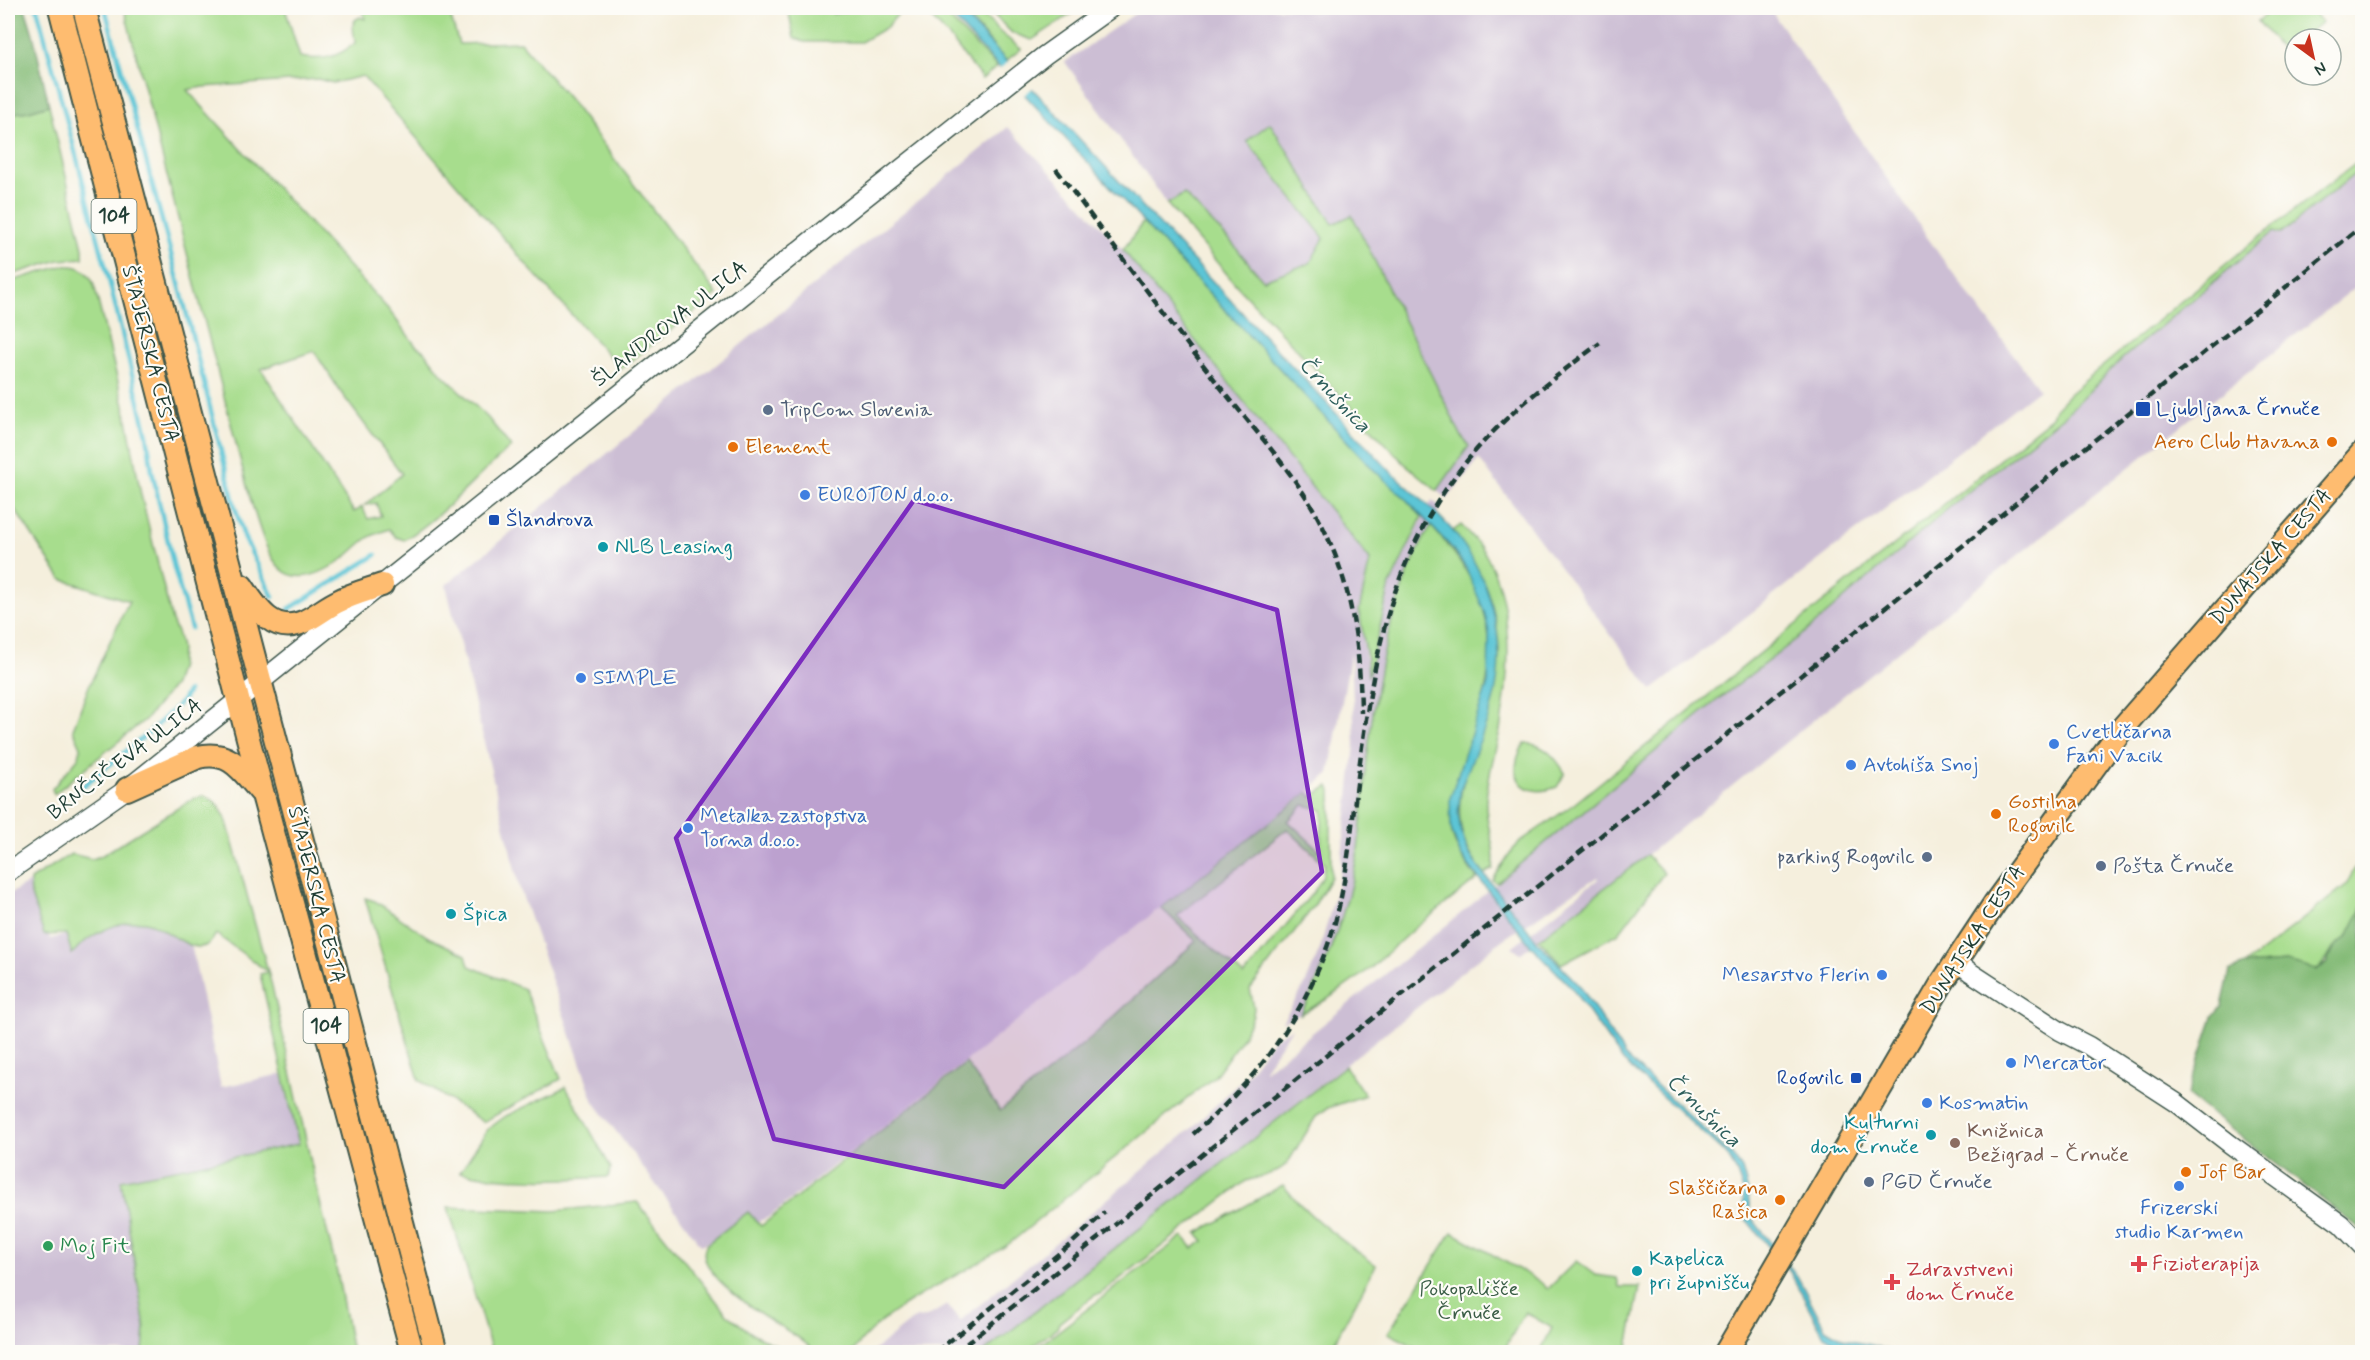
<svg xmlns="http://www.w3.org/2000/svg" width="2370" height="1360" font-family="Mynerve,sans-serif">
  <rect width="100%" height="100%" fill="#fdfcf7"/>
  <filter id="ink" filterUnits="userSpaceOnUse"><feTurbulence type="fractalNoise" baseFrequency=".0167" numOctaves="2"/><feDisplacementMap in="SourceGraphic" scale="12" xChannelSelector="R" yChannelSelector="G"/><feConvolveMatrix kernelMatrix="1 2 1 2 8 2 1 2 1" color-interpolation-filters="sRGB"/></filter>
  <filter id="wash" filterUnits="userSpaceOnUse"><feTurbulence type="fractalNoise" baseFrequency=".008" numOctaves="4" result="noise"/><feDisplacementMap in="SourceGraphic" scale="24" xChannelSelector="R" yChannelSelector="G"/><feGaussianBlur stdDeviation="1.35" result="paint"/><feColorMatrix in="noise" values="0 0 0 0 0 0 0 0 0 0 0 0 0 0 0 0 0 1.4 0 .05"/><feComposite in="paint" operator="in"/></filter>
  <g filter="url(#wash)">
    <rect width="100%" height="100%" fill="#f5efdd"/>
    <g fill="#ccbed4">
      <polygon points="1148,8 1769,8 1941,257 2039,389 1652,690 1479,459 1447,499 1437,491 1469,446 1462,437 1352,215 1333,224 1270,124 1247,141 1325,238 1310,263 1263,281 1232,243 1184,194 1167,204 1065,62 1133,15"/>
      <polygon points="1008,127 1123,250 1370,560 1359,611 1368,675 1390,585 1432,500 1441,507 1421,543 1400,594 1386,646 1369,743 1357,857 1340,929 1301,1014 1282,1022 1305,985 1320,949 1339,880 1355,745 1351,652 1329,774 769,1217 701,1245 594,1102 519,886 446,585"/>
      <polygon points="2362,168 2362,282 1933,623 1647,855 1520,954 1512,947 1598,879 1597,877 1502,940 984,1352 872,1352 915,1318 927,1317 947,1305 960,1321 1035,1260 1192,1128 1248,1074 1273,1039 1292,1028 1264,1069 1265,1071 1459,915 1716,701 1807,631 1958,500 2067,413 2123,358 2273,232 2281,234"/>
      <polygon points="33,880 50,939 183,906 221,1087 282,1074 299,1144 121,1180 145,1327 143,1352 8,1352 8,895"/>
    </g>
    <g fill="#a7dd8d" stroke="#638d60" stroke-width="1.5" fill-rule="evenodd">
      <path d="M124,8H285L300,57C322,61 337,58 355,43L353,27L355,20L360,17L365,19L362,8H448L459,44L520,42L568,98L717,294L621,369L531,270L363,76L333,83L318,79L203,87L187,90L388,309L416,346L424,351L442,374L488,418L511,447C475,477 445,515 404,540L396,537L389,529C382,532 374,534 368,538C359,544 351,553 343,559C277,606 267,551 250,498ZM314,351L342,394L402,474L365,505L376,503L381,516L368,519L362,507L354,512L261,369Z"/>
      <polygon points="788,8 831,8 833,14 857,8 903,8 887,27 861,42 804,42 794,38"/>
      <polygon points="922,8 939,8 997,67 982,79 950,38"/>
      <polygon points="961,8 976,8 1001,33 1021,49 1006,61"/>
      <polygon points="987,8 1080,8 1032,40 1012,33"/>
      <polygon points="2273,8 2309,8 2322,22 2301,39 2295,39 2295,44 2284,53 2258,21"/>
      <polygon points="49,105 83,248 83,258 59,260 8,276 8,114 29,111"/>
      <polygon points="1270,123 1333,224 1352,215 1462,437 1469,446 1437,491 1403,462 1238,287 1167,204 1184,194 1232,243 1263,280 1310,263 1324,238 1247,141"/>
      <polygon points="2362,159 2362,168 2281,234 2273,232 2123,358 2067,413 1958,500 1807,631 1716,701 1497,883 1493,880 1510,853 1521,841 1574,804 2052,417 2055,409 2069,394 2255,240"/>
      <polygon points="1143,222 1375,471 1403,496 1422,517 1390,585 1368,677 1367,657 1359,611 1370,560 1123,250"/>
      <path d="M62,266C79,265 88,269 94,285L126,414L141,495L172,621L178,635L181,648L180,665L174,685L147,718L54,794L52,789L79,757L81,747L73,729L89,686L129,601L61,579L8,499V282Z"/>
      <path d="M1461,525C1470,535 1481,545 1487,557C1515,610 1510,673 1500,730C1495,754 1487,778 1486,802C1485,825 1497,847 1493,869L1484,874C1425,802 1490,745 1498,667C1504,618 1481,570 1453,531Z"/>
      <path d="M1431,526C1496,596 1503,650 1471,739C1460,768 1448,795 1451,827C1453,847 1466,864 1477,879L1409,933L1371,968L1329,998L1301,1014C1327,964 1347,912 1357,856C1363,819 1364,781 1369,743C1378,669 1393,590 1431,526Z"/>
      <path d="M1525,743C1545,744 1556,758 1565,773L1557,787C1520,801 1505,772 1525,743Z"/>
      <path d="M1329,786L1331,791V877L1314,906L1250,989L1254,1008L1253,1015L1244,1035L1215,1076L1010,1243C962,1277 885,1304 853,1352C843,1353 825,1356 816,1351C808,1347 802,1339 794,1335C774,1322 688,1273 707,1244L748,1212L761,1226L966,1063L1000,1111L1093,1036L1196,941L1161,908L1308,792L1312,797ZM1304,805L1323,810L1320,851L1288,821ZM1287,829L1325,864L1322,878L1315,890L1244,976L1177,916Z"/>
      <path d="M204,796C217,799 222,811 227,822L272,986L318,1194L337,1272L352,1352H143L145,1327L121,1180L299,1144L260,974L268,972L216,934C214,937 211,943 207,945C192,954 166,929 152,924C126,915 88,934 72,954L66,934L44,935L31,895L30,880L71,854L92,859L101,856L194,798Z"/>
      <polygon points="1647,855 1664,873 1619,933 1561,964 1539,939"/>
      <path d="M2356,866C2368,888 2365,917 2347,936C2344,940 2339,942 2336,945C2327,955 2329,962 2315,970L2287,962L2245,965L2346,885Z"/>
      <polygon points="365,898 375,901 428,937 466,955 469,966 524,989 561,1079 483,1122 419,1080"/>
      <path d="M1345,1066L1365,1095L1328,1108L1317,1115L1287,1164C1274,1175 1261,1176 1246,1181L1100,1294L1095,1295L1059,1323L1057,1328L1025,1352H984Z"/>
      <path d="M566,1087L611,1168L608,1177C559,1180 508,1182 460,1172L488,1129L506,1116Z"/>
      <path d="M1283,1185C1308,1217 1343,1241 1376,1265L1329,1352H1275L1277,1351L1275,1349L1270,1352H1031L1183,1236L1193,1248L1204,1241L1197,1233Z"/>
      <polygon points="637,1202 727,1314 750,1332 788,1352 492,1352 448,1207 554,1211"/>
      <polygon points="1452,1232 1538,1280 1548,1289 1576,1261 1595,1275 1617,1278 1619,1287 1640,1287 1627,1352 1540,1352 1552,1328 1525,1312 1503,1352 1425,1352 1388,1333"/>
    </g>
    <g fill="#85bc78" stroke="#527c56" stroke-width="1.5">
      <polygon points="8,8 25,8 33,34 49,105 29,111 8,114"/>
      <polygon points="2362,909 2362,1230 2187,1095 2213,1017 2222,1006 2230,971 2245,965 2287,962 2316,970 2326,964 2335,946 2347,937"/>
    </g>
    <path fill="#5bc5d6" stroke="#3d8185" stroke-width="1.5" d="M944,8H957L1392,473C1412,491 1434,509 1452,530C1489,573 1507,636 1495,693C1488,725 1473,757 1461,788L1458,813L1461,832L1469,853L1476,864L1537,941L1580,986L1625,1056L1732,1155L1742,1169L1748,1191L1750,1216L1797,1276L1825,1328L1845,1340L1871,1345L1894,1352H1870L1846,1348L1824,1336L1790,1272L1744,1217L1743,1190L1736,1170L1727,1155L1623,1061L1571,987L1531,946L1460,854L1451,829L1450,798L1488,683L1489,633L1484,611L1466,568L1452,548L1403,496L1375,471Z"/>
    <polygon fill="#f5efdd" points="1011,60 1035,86 1023,96 998,70"/>
    <g fill="none" stroke-linecap="round" stroke-linejoin="round">
      <g stroke="#5bc5d6" stroke-width="4.5">
        <polyline points="37,8 108,276 147,435 152,471 174,568 191,628"/>
        <polyline points="105,8 182,295 235,507 244,537 273,597"/>
        <polyline points="289,609 376,555"/>
        <polyline points="72,795 151,731 182,701 188,691"/>
      </g>
    </g>
  </g>
  <g filter="url(#ink)">
    <g fill="none" stroke-linecap="round" stroke-linejoin="round">
      <g stroke="#3f584d" stroke-width="21">
        <g id="minor">
          <polyline points="8,872 127,789 853,207 1045,55 1111,8"/>
          <polyline points="1956,961 1970,972 2060,1031 2089,1046 2177,1103 2230,1144 2341,1224 2362,1246"/>
        </g>
      </g>
      <g stroke="#3f584d" stroke-width="26">
        <g id="major">
          <polyline points="60,8 250,746 412,1352"/>
          <polyline points="84,8 436,1352"/>
          <path d="M242,586C256,607 273,635 303,622C315,617 326,607 339,601C352,594 368,590 382,585"/>
          <path d="M127,789L198,757C230,750 241,769 260,791"/>
          <polyline points="1726,1352 1942,983 1995,903 2124,726 2362,453"/>
        </g>
      </g>
      <use href="#minor" stroke="#fff" stroke-width="18"/>
      <use href="#major" stroke="#febc70" stroke-width="22"/>
      <g stroke="#1f3d34" stroke-width="4.5" stroke-dasharray="9 4.5" stroke-linecap="butt">
        <path d="M1056,169C1108,238 1158,307 1211,375C1245,420 1287,463 1315,512C1351,577 1360,640 1361,713"/>
        <path d="M1193,1134C1259,1079 1309,1009 1334,926C1347,880 1351,831 1357,784C1367,707 1378,625 1410,554C1455,454 1516,406 1600,343"/>
        <polyline points="936,1352 1071,1244 1105,1212"/>
        <polyline points="956,1352 2362,226"/>
      </g>
    </g>
  </g>
  <path fill="#7b2cbf" fill-opacity="0.2" stroke="#7b2cbf" stroke-width="4.5" stroke-linejoin="round" d="M914,500L1277,610L1322,872L1004,1187L774,1139L676,838Z"/>
  <g fill="#1a4fb4" stroke="#fdfcf7" stroke-width="2">
    <rect x="2135" y="401" width="16" height="16" rx="3"/>
    <rect x="488" y="514" width="12" height="12" rx="3"/>
    <rect x="1850" y="1072" width="12" height="12" rx="3"/>
  </g>
  <g fill="#5c6f8a" stroke="#fdfcf7" stroke-width="2">
    <circle cx="768" cy="410" r="6"/>
    <circle cx="1927" cy="857" r="6"/>
    <circle cx="2101" cy="866" r="6"/>
    <circle cx="1869" cy="1182" r="6"/>
  </g>
  <g fill="#e8710a" stroke="#fdfcf7" stroke-width="2">
    <circle cx="2332" cy="442" r="6"/>
    <circle cx="733" cy="447" r="6"/>
    <circle cx="1996" cy="814" r="6"/>
    <circle cx="2186" cy="1172" r="6"/>
    <circle cx="1780" cy="1200" r="6"/>
  </g>
  <g fill="#3f7fe0" stroke="#fdfcf7" stroke-width="2">
    <circle cx="805" cy="495" r="6"/>
    <circle cx="581" cy="678" r="6"/>
    <circle cx="2054" cy="744" r="6"/>
    <circle cx="1851" cy="765" r="6"/>
    <circle cx="688" cy="828" r="6"/>
    <circle cx="1882" cy="975" r="6"/>
    <circle cx="2011" cy="1063" r="6"/>
    <circle cx="1927" cy="1103" r="6"/>
    <circle cx="2179" cy="1186" r="6"/>
  </g>
  <g fill="#0f9aa8" stroke="#fdfcf7" stroke-width="2">
    <circle cx="603" cy="547" r="6"/>
    <circle cx="451" cy="914" r="6"/>
    <circle cx="1931" cy="1135" r="6"/>
    <circle cx="1637" cy="1271" r="6"/>
  </g>
  <circle fill="#8d6e63" stroke="#fdfcf7" stroke-width="2" cx="1955" cy="1143" r="6"/>
  <circle fill="#2e9e5b" stroke="#fdfcf7" stroke-width="2" cx="48" cy="1246" r="6"/>
  <g fill="#e0444e" stroke="#fdfcf7" stroke-width="2">
    <path d="M2136 1255h6v6h6v6h-6v6h-6v-6h-6v-6h6z"/>
    <path d="M1889 1273h6v6h6v6h-6v6h-6v-6h-6v-6h6z"/>
  </g>
  <g text-anchor="middle" dominant-baseline="central" stroke-width="4.5" stroke-linejoin="round" paint-order="stroke">
    <g fill="#fdfcf7" stroke="#62766e" stroke-width="1.5">
      <rect x="91.5" y="199" width="45" height="34" rx="4.5"/>
      <rect x="303.5" y="1009" width="45" height="34" rx="4.5"/>
    </g>
    <g font-size="20" font-weight="bold" fill="#1f3d34">
      <text x="114" y="216">104</text>
      <text x="326" y="1026">104</text>
    </g>
    <g font-size="21" fill="#1f3d34" stroke="#fdfcf7">
      <text transform="translate(670 324) rotate(-38)">ŠLANDROVA ULICA</text>
      <text transform="translate(150 354) rotate(76)">ŠTAJERSKA CESTA</text>
      <text transform="translate(2271 557) rotate(-49)">DUNAJSKA CESTA</text>
      <text transform="translate(125 759) rotate(-37)">BRNČIČEVA ULICA</text>
      <text transform="translate(316 895) rotate(76)">ŠTAJERSKA CESTA</text>
      <text transform="translate(1973 940) rotate(-57)">DUNAJSKA CESTA</text>
    </g>
    <g font-size="21" fill="#164399" stroke="#fdfcf7" text-anchor="start">
      <text x="2156" y="409">Ljubljana Črnuče</text>
      <text x="506" y="520">Šlandrova</text>
      <text x="1844" y="1078" text-anchor="end">Rogovilc</text>
    </g>
    <g font-size="21" fill="#4e5e75" stroke="#fdfcf7" text-anchor="start">
      <text x="780" y="410">TripCom Slovenia</text>
      <text x="1915" y="857" text-anchor="end">parking Rogovilc</text>
      <text x="2113" y="866">Pošta Črnuče</text>
      <text x="1881" y="1182">PGD Črnuče</text>
    </g>
    <g font-size="21" fill="#c56008" stroke="#fdfcf7" text-anchor="start">
      <text x="2320" y="442" text-anchor="end">Aero Club Havana</text>
      <text x="745" y="447">Element</text>
      <text x="2008" y="802">Gostilna<tspan x="2008" dy="24">Rogovilc</tspan></text>
      <text x="2198" y="1172">Jof Bar</text>
      <text x="1768" y="1188" text-anchor="end">Slaščičarna<tspan x="1768" dy="24">Rašica</tspan></text>
    </g>
    <g font-size="21" fill="#366cbe" stroke="#fdfcf7" text-anchor="start">
      <text x="817" y="495">EUROTON d.o.o.</text>
      <text x="593" y="678">SIMPLE</text>
      <text x="2066" y="732">Cvetličarna<tspan x="2066" dy="24">Fani Vacik</tspan></text>
      <text x="1863" y="765">Avtohiša Snoj</text>
      <text x="700" y="816">Metalka zastopstva<tspan x="700" dy="24">Torna d.o.o.</tspan></text>
      <text x="1870" y="975" text-anchor="end">Mesarstvo Flerin</text>
      <text x="2023" y="1063">Mercator</text>
      <text x="1939" y="1103">Kosmatin</text>
      <text x="2179" y="1208" text-anchor="middle">Frizerski<tspan x="2179" dy="24">studio Karmen</tspan></text>
    </g>
    <g font-size="21" fill="#0d838f" stroke="#fdfcf7" text-anchor="start">
      <text x="615" y="547">NLB Leasing</text>
      <text x="463" y="914">Špica</text>
      <text x="1919" y="1123" text-anchor="end">Kulturni<tspan x="1919" dy="24">dom Črnuče</tspan></text>
      <text x="1649" y="1259">Kapelica<tspan x="1649" dy="24">pri župnišču</tspan></text>
    </g>
    <g font-size="21" fill="#785e54" stroke="#fdfcf7" text-anchor="start">
      <text x="1967" y="1131">Knižnica<tspan x="1967" dy="24">Bežigrad - Črnuče</tspan></text>
    </g>
    <g font-size="21" fill="#27864d" stroke="#fdfcf7" text-anchor="start">
      <text x="60" y="1246">Moj Fit</text>
    </g>
    <g font-size="21" fill="#be3a42" stroke="#fdfcf7" text-anchor="start">
      <text x="2152" y="1264">Fizioterapija</text>
      <text x="1906" y="1270">Zdravstveni<tspan x="1906" dy="24">dom Črnuče</tspan></text>
    </g>
    <g font-size="21" fill="#3a5d46" stroke="#fdfcf7">
      <text x="1469" y="1289">Pokopališče<tspan x="1469" dy="24">Črnuče</tspan></text>
    </g>
    <g font-size="22" font-style="italic" fill="#2e5f5c" stroke="#fdfcf7">
      <text transform="translate(1334 395) rotate(47)">Črnušnica</text>
      <text transform="translate(1703 1111) rotate(44)">Črnušnica</text>
    </g>
  </g>
  <rect width="2370" height="1360" fill="none" stroke="#fdfcf7" stroke-width="30"/>
  <g transform="translate(2313 57) rotate(147)"><circle r="28" fill="#fdfcf7" stroke="#a4b0a9" stroke-width="1.5"/>
  <path d="M0-4.5L10 22L0 15L-10 22Z" fill="#c8321e"/>
  <text y="-9" font-size="16" font-weight="bold" text-anchor="middle" fill="#1f3d34">N</text>
  </g>
</svg>
